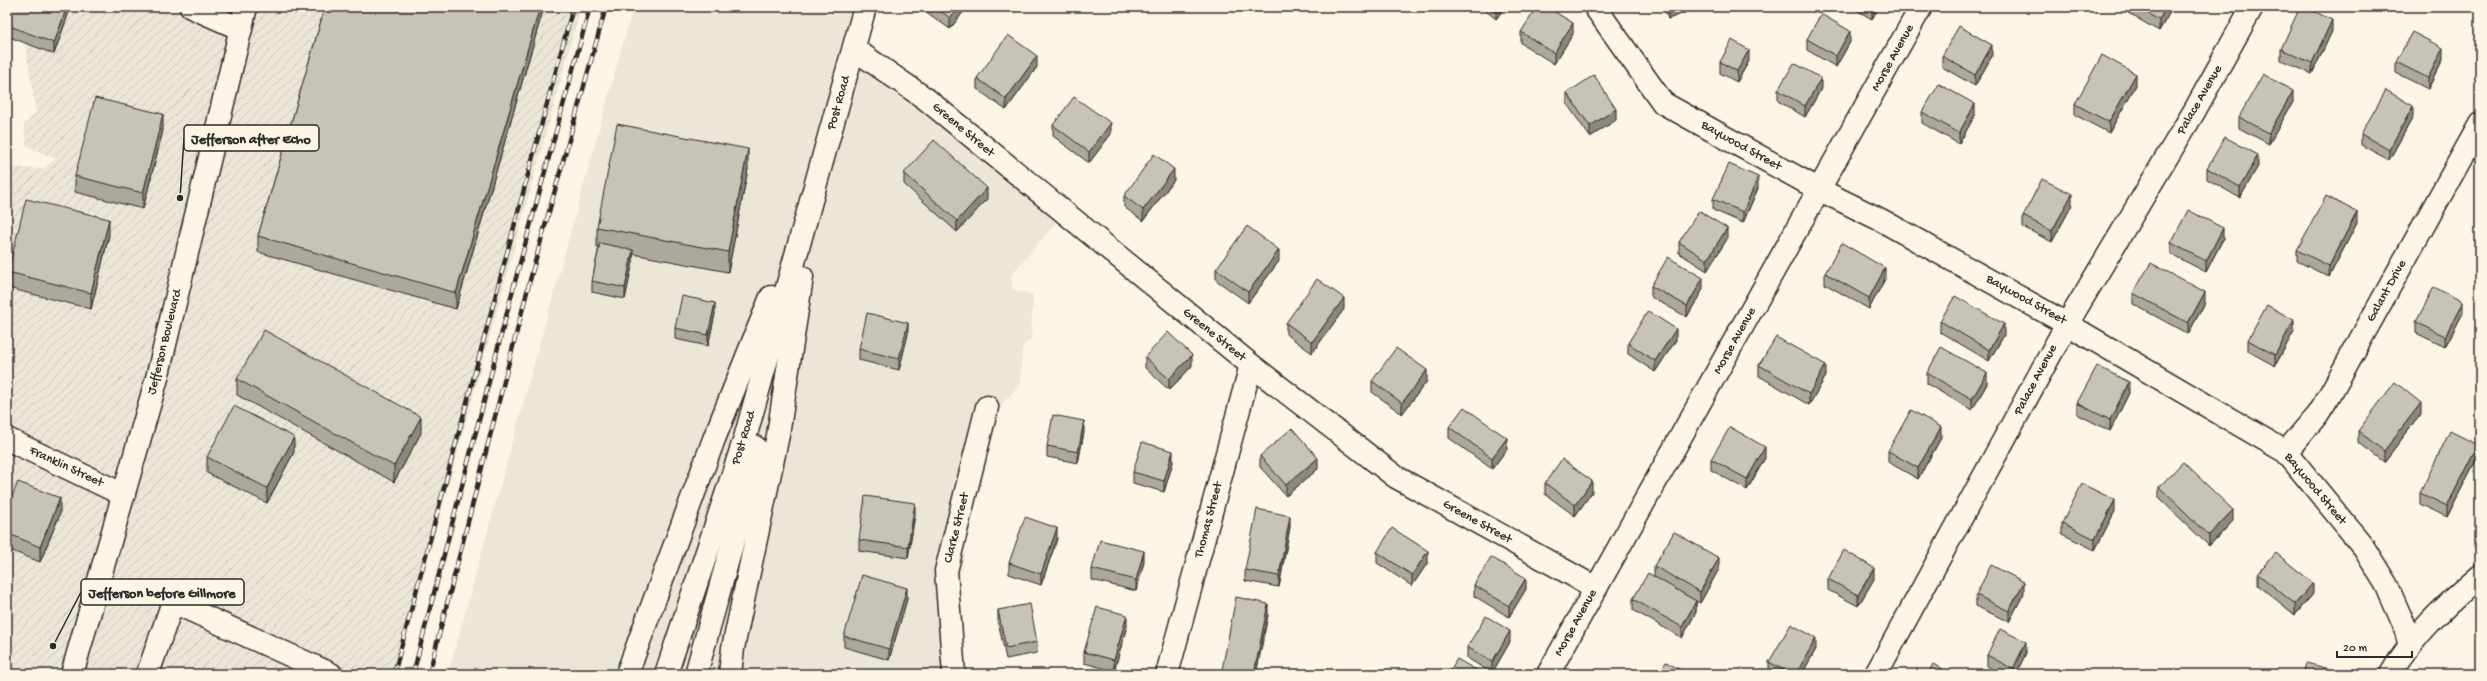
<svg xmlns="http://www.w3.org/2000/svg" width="2487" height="681" font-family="'Gochi Hand',sans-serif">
  <defs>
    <pattern id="industrial-furrows" width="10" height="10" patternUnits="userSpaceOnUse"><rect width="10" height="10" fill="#ece6d7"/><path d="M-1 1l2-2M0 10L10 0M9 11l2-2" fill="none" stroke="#cbc5b9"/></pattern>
  </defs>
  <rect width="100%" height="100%" fill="#fcf5e5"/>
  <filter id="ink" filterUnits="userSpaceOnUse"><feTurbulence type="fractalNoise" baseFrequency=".025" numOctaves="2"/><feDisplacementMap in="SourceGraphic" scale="8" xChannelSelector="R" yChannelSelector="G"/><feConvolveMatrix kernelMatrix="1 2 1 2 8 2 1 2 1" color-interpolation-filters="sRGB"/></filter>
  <g filter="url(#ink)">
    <polygon fill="#ece6d7" points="633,7 867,7 860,35 986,135 1063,215 1011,275 1013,290 1033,295 1031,339 1022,348 1020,384 1002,404 973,511 953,616 955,674 448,674"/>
    <polygon fill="url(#industrial-furrows)" points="19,7 581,7 396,674 7,674 7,460 15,443 7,436 7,167 43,169 56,159 27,146 24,126 36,112"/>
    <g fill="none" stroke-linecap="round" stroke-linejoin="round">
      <g stroke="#2b2b2b" stroke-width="25">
        <g id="minor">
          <polyline points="191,7 241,29"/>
          <polyline points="1595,7 1663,103 1820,190 1881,220 2067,324 2286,452 2362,545 2386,584 2405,627 2409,643"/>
          <polyline points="854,49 926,99 1251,365 1396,477 1596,588"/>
          <polyline points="7,439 124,495"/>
          <polyline points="2286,452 2317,415 2329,396 2480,124"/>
          <polyline points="149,670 173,602 331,674"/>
          <polyline points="954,674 946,571 987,407"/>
          <polyline points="1167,674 1251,365"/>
          <polyline points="1548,674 1921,7"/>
          <polyline points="1876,674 2067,324 2195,110 2252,7"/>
          <path d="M2391,674C2413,635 2446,605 2480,576"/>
        </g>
      </g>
      <g stroke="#2b2b2b" stroke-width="25">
        <g id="major">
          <polyline points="72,674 157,378 246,7"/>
          <polyline points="627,674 714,439 771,297"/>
          <polyline points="666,674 745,438 865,7"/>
          <polyline points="696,674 735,534 755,447"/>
          <polyline points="730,674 733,648 778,435 802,277"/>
        </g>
      </g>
      <use href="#minor" stroke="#fcf5e5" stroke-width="22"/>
      <use href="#major" stroke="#fcf5e5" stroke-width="22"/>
      <g stroke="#2b2b2b" stroke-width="4.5">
        <g id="rail">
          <polyline points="394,674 573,7"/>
          <polyline points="413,674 517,274 590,7"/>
          <polyline points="429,674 530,280 606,7"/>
        </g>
      </g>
      <use href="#rail" stroke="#fcf5e5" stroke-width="3" stroke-dasharray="9" stroke-linecap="butt"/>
    </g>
    <g fill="#aca89d" stroke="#2b2b2b">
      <polygon points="69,7 69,12 54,54 7,36 7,24"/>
      <polygon points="325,7 544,7 456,309 258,252 258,236"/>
      <polygon points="922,7 967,7 950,29 922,9"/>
      <polygon points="1481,7 1505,7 1496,19"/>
      <polygon points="1664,7 1700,7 1668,19"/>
      <polygon points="1851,7 1879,7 1872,19"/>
      <polygon points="2128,7 2173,7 2159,31 2128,13"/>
      <polygon points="2332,31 2312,74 2281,60 2281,49"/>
      <polygon points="1521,32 1573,34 1554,64 1521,43"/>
      <polygon points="1807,39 1850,42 1836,67 1807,50"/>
      <polygon points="1942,56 1992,56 1975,86 1942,67"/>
      <polygon points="2443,59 2428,89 2396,73 2396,62"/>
      <polygon points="1749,61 1737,82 1720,73 1720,62"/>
      <polygon points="1037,67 1006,110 977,89 977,78"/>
      <polygon points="2136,85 2109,133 2075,115 2075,104"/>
      <polygon points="1821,89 1805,117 1778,101 1778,90"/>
      <polygon points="1567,93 1616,120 1590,137 1567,104"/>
      <polygon points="2293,102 2269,144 2239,128 2239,117"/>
      <polygon points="1922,112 1975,115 1959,144 1922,123"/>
      <polygon points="2413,117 2389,160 2361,145 2361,134"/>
      <polygon points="1053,125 1111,134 1089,163 1053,136"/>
      <polygon points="163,130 143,209 75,192 75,176"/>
      <polygon points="2258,166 2240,198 2207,179 2207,168"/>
      <polygon points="748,169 728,272 633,254 633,261 625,299 592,292 592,281 599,247 597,247 597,227"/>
      <polygon points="904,173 987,199 957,232 904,184"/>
      <polygon points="1174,180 1143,221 1124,207 1124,196"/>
      <polygon points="1758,188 1743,223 1713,210 1713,199"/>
      <polygon points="2072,205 2052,242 2023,227 2023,216"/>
      <polygon points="2480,213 2480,226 2479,226 2479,215"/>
      <polygon points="2357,223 2329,277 2297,261 2297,250"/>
      <polygon points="109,235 91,309 8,288 8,272"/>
      <polygon points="1727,239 1707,271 1679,253 1679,242"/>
      <polygon points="2223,239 2206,272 2171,254 2171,243"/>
      <polygon points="1279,261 1248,303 1216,280 1216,269"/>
      <polygon points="1825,273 1885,279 1869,309 1825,284"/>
      <polygon points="1651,286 1703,289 1687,317 1651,297"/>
      <polygon points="2133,293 2205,303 2188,334 2133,304"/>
      <polygon points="1344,309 1312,353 1286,334 1286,323"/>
      <polygon points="2463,313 2445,347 2416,333 2416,322"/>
      <polygon points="715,314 708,346 675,339 675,328"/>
      <polygon points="1940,321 2004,335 1989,361 1940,332"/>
      <polygon points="2294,331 2275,366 2248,351 2248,340"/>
      <polygon points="908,334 899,370 859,360 859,349"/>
      <polygon points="1676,340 1655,372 1628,354 1628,343"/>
      <polygon points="1145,357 1192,366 1169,390 1145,368"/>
      <polygon points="1759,365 1826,376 1809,405 1759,376"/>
      <polygon points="1927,373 1987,384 1972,410 1927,384"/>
      <polygon points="237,379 421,433 394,482 237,395"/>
      <polygon points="1372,381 1427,381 1402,414 1372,392"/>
      <polygon points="2129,393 2110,431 2077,414 2077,403"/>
      <polygon points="2421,414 2384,462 2358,442 2358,431"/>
      <polygon points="1449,427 1507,449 1492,469 1449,438"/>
      <polygon points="1084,432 1078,463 1047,457 1047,446"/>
      <polygon points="1941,438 1918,479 1888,462 1888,451"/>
      <polygon points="294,452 267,503 207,473 207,457"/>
      <polygon points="1260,456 1318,469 1286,496 1260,467"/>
      <polygon points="2478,456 2447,517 2420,504 2420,493"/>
      <polygon points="1765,458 1747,490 1711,470 1711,459"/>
      <polygon points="1173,462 1164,492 1133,483 1133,472"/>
      <polygon points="1545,483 1592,492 1575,516 1545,494"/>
      <polygon points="2159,487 2233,521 2209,546 2159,498"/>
      <polygon points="7,508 60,514 40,562 7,549"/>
      <polygon points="2115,511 2095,550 2062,534 2062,523"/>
      <polygon points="915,514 908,558 859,551 859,540"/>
      <polygon points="1290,527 1279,587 1245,581 1245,570"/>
      <polygon points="1057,539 1041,585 1009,574 1009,563"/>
      <polygon points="1377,552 1428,562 1412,586 1377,563"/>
      <polygon points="1144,562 1136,591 1092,580 1092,569"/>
      <polygon points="1654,566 1719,569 1700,603 1696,601 1696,612 1682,638 1633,610 1633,599 1654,577"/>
      <polygon points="2258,574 2313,594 2295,615 2258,585"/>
      <polygon points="1828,579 1874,579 1858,606 1828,590"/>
      <polygon points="1474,585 1526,589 1509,617 1474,596"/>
      <polygon points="2024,593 2009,622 1976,606 1976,595"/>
      <polygon points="907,599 889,660 844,647 844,636"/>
      <polygon points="998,610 1037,642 1037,653 1006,659 998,621"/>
      <polygon points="1268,615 1256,674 1222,674 1222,670"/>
      <polygon points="1127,626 1114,671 1084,663 1084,652"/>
      <polygon points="1510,642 1492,673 1467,658 1467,647"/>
      <polygon points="1816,649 1802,674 1771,674 1769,673 1769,662"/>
      <polygon points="2026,653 2016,674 2002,674 1987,666 1987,655"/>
    </g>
    <g fill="#8c8880" stroke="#2b2b2b">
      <polygon points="67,7 69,7 69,12 54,54 54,43"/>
      <polygon points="540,7 544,7 456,309 456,293"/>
      <polygon points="959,7 967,7 950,29 950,18"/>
      <polygon points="1497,7 1505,7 1496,19 1496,8"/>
      <polygon points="1671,7 1700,7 1668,19 1668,8"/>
      <polygon points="1873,7 1879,7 1872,19 1872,8"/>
      <polygon points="2166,7 2173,7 2159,31 2159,20"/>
      <polygon points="2332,20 2332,31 2312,74 2312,63"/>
      <polygon points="1573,23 1573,34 1554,64 1554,53"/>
      <polygon points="1850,31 1850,42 1836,67 1836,56"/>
      <polygon points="1992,45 1992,56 1975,86 1975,75"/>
      <polygon points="2443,48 2443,59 2428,89 2428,78"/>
      <polygon points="1749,50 1749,61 1737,82 1737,71"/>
      <polygon points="1037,56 1037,67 1006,110 1006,99"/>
      <polygon points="2136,74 2136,85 2109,133 2109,122"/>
      <polygon points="1821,78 1821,89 1805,117 1805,106"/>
      <polygon points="2293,91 2293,102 2269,144 2269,133"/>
      <polygon points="1975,104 1975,115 1959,144 1959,133"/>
      <polygon points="2413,106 2413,117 2389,160 2389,150"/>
      <polygon points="1616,109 1616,120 1590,137 1590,126"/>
      <polygon points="163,114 163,130 143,209 143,193"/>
      <polygon points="1111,123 1111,134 1089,163 1089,152"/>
      <polygon points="748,149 748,169 728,272 728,252"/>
      <polygon points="2258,155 2258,166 2240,198 2240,187"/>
      <polygon points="1174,169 1174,180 1143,221 1143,210"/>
      <polygon points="1758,177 1758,188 1743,223 1743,212"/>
      <polygon points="987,188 987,199 957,232 957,221"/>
      <polygon points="2072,194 2072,205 2052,242 2052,231"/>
      <polygon points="2357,212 2357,223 2329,277 2329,266"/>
      <polygon points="109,219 109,235 91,309 91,293"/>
      <polygon points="1727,228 1727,239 1707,271 1707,260"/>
      <polygon points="2223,228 2223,239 2206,272 2206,261"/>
      <polygon points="633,250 633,261 625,299 625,288"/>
      <polygon points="1279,250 1279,261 1248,303 1248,292"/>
      <polygon points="1885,268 1885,279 1869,309 1869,298"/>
      <polygon points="1703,278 1703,289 1687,317 1687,306"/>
      <polygon points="2205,292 2205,303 2188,334 2188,323"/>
      <polygon points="1344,298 1344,309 1312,353 1312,342"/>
      <polygon points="2463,302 2463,313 2445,347 2445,336"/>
      <polygon points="715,303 715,314 708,346 708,335"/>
      <polygon points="2294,320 2294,331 2275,366 2275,355"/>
      <polygon points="908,323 908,334 899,370 899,359"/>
      <polygon points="2004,324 2004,335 1989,361 1989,350"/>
      <polygon points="1676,329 1676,340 1655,372 1655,361"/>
      <polygon points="1192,355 1192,366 1169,390 1169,379"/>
      <polygon points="1826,365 1826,376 1809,405 1809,394"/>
      <polygon points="1427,370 1427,381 1402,414 1402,403"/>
      <polygon points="1987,373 1987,384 1972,410 1972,399"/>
      <polygon points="2129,382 2129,393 2110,431 2110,420"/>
      <polygon points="2421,403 2421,414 2384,462 2384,451"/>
      <polygon points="421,417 421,433 394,482 394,466"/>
      <polygon points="1084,421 1084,432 1078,463 1078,452"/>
      <polygon points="1941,427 1941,438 1918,479 1918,468"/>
      <polygon points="294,437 294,452 267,503 267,488"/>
      <polygon points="1507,438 1507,449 1492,469 1492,458"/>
      <polygon points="2478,445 2478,456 2447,517 2447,506"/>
      <polygon points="1765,447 1765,458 1747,490 1747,479"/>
      <polygon points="1173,451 1173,462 1164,492 1164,481"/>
      <polygon points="1318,458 1318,469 1286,496 1286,485"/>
      <polygon points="1592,481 1592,492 1575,516 1575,505"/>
      <polygon points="60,498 60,514 40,562 40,547"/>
      <polygon points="2115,500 2115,511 2095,550 2095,539"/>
      <polygon points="915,503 915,514 908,558 908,547"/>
      <polygon points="2233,510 2233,521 2209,546 2209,535"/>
      <polygon points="1290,516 1290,527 1279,587 1279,576"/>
      <polygon points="1057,528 1057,539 1041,585 1041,574"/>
      <polygon points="1144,551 1144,562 1136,591 1136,580"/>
      <polygon points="1428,551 1428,562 1412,586 1412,575"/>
      <polygon points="1719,558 1719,569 1700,603 1700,592"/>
      <polygon points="1874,568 1874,579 1858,606 1858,595"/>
      <polygon points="1526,578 1526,589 1509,617 1509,606"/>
      <polygon points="2024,582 2024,593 2009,622 2009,611"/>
      <polygon points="2313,583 2313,594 2295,615 2295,604"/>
      <polygon points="907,588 907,599 889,660 889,649"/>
      <polygon points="1696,601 1696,612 1682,638 1682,627"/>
      <polygon points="1268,604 1268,615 1256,674 1254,674"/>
      <polygon points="1127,615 1127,626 1114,671 1114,660"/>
      <polygon points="1510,631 1510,642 1492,673 1492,662"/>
      <polygon points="1816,638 1816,649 1802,674 1796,674"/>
      <polygon points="2026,642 2026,653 2016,674 2013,674 2013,669"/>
    </g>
    <g fill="#c8c3b7" stroke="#2b2b2b">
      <polygon points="13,7 67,7 54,43 7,25"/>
      <polygon points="325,7 540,7 456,293 258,236"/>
      <polygon points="935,7 959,7 950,18"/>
      <polygon points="1537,7 1547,7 1573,23 1554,53 1521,32"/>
      <polygon points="2137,7 2166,7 2159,20"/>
      <polygon points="2300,7 2305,7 2332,20 2312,63 2281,49"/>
      <polygon points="1821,14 1850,31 1836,56 1807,39"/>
      <polygon points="1959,26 1992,45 1975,75 1942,56"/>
      <polygon points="2412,32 2443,48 2428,78 2396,62"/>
      <polygon points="1008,35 1037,56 1006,99 977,78"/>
      <polygon points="1732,40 1749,50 1737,71 1720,62"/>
      <polygon points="2102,55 2136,74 2109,122 2075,104"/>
      <polygon points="1794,63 1821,78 1805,106 1778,90"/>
      <polygon points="2263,74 2293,91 2269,133 2239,117"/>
      <polygon points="1594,75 1616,109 1590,126 1567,93"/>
      <polygon points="1939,84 1975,104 1959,133 1922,112"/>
      <polygon points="2386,90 2413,106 2389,150 2361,134"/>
      <polygon points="1074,97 1111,123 1089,152 1053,125"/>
      <polygon points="95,98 163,114 143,193 75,176"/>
      <polygon points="617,124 748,149 728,252 597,227"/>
      <polygon points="2225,137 2258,155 2240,187 2207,168"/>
      <polygon points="934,140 987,188 957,221 904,173"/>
      <polygon points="1154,154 1174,169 1143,210 1124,196"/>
      <polygon points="1729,164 1758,177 1743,212 1713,199"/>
      <polygon points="2042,179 2072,194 2052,231 2023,216"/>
      <polygon points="2326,196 2357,212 2329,266 2297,250"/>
      <polygon points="26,199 109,219 91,293 8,272"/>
      <polygon points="2188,210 2223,228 2206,261 2171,243"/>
      <polygon points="1699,211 1727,228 1707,260 1679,242"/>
      <polygon points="1247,226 1279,250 1248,292 1216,269"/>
      <polygon points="600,243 633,250 625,288 592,281"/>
      <polygon points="1842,243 1885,268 1869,298 1825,273"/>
      <polygon points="1668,257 1703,278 1687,306 1651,286"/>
      <polygon points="2151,263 2205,292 2188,323 2133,293"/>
      <polygon points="1317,279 1344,298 1312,342 1286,323"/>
      <polygon points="2434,287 2463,302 2445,336 2416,322"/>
      <polygon points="682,296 715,303 708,335 675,328"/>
      <polygon points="1955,296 2004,324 1989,350 1940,321"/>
      <polygon points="2267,305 2294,320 2275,355 2248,340"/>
      <polygon points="1648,311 1676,329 1655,361 1628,343"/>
      <polygon points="867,313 908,323 899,359 859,349"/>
      <polygon points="264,330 421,417 394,466 237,379"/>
      <polygon points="1168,332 1192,355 1169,379 1145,357"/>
      <polygon points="1776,337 1826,365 1809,394 1759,365"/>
      <polygon points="1941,347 1987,373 1972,399 1927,373"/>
      <polygon points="1396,348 1427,370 1402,403 1372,381"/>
      <polygon points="2097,366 2129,382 2110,420 2077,403"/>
      <polygon points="2395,382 2421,403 2384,451 2358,431"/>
      <polygon points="234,406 294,437 267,488 207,457"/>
      <polygon points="1464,407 1507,438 1492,458 1449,427"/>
      <polygon points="1911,410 1941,427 1918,468 1888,451"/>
      <polygon points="1053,415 1084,421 1078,452 1047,446"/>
      <polygon points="1730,427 1765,447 1747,479 1711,459"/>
      <polygon points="1292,428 1318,458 1286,485 1260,456"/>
      <polygon points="2450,431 2478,445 2447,506 2420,493"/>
      <polygon points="1142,442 1173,451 1164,481 1133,472"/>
      <polygon points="1562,459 1592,481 1575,505 1545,483"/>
      <polygon points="2183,462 2233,510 2209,535 2159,487"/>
      <polygon points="18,482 60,498 40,547 7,533 7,508"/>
      <polygon points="2082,484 2115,500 2095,539 2062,523"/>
      <polygon points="865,496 915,503 908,547 859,540"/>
      <polygon points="1257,509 1290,516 1279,576 1245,570"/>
      <polygon points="1025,517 1057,528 1041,574 1009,563"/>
      <polygon points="1392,528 1428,551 1412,575 1377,552"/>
      <polygon points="1674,532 1719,558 1700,592 1654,566"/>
      <polygon points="1100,540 1144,551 1136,580 1092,569"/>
      <polygon points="1844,550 1874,568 1858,595 1828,579"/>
      <polygon points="2276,553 2313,583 2295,604 2258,574"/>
      <polygon points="1491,557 1526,578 1509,606 1474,585"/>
      <polygon points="1991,565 2024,582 2009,611 1976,595"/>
      <polygon points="1648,573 1696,601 1682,627 1633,599"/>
      <polygon points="862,575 907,588 889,649 844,636"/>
      <polygon points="1236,597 1268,604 1254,674 1240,674 1222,670"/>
      <polygon points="1030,604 1037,642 1006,648 998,610"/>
      <polygon points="1097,607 1127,615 1114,660 1084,652"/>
      <polygon points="1486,616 1510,631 1492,662 1467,647"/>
      <polygon points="1791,624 1816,638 1796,674 1791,674 1769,662"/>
      <polygon points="2000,629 2026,642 2013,669 1987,655"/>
      <polygon points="1457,659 1483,674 1448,674"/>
      <polygon points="1666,662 1688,674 1659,674"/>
      <polygon points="2306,663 2337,671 2336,674 2303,674"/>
      <polygon points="1933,664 1951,674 1928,674"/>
    </g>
  </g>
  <g text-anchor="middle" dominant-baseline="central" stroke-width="4" stroke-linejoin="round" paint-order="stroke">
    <g font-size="13" fill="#2b2b2b" stroke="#fcf5e5">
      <text transform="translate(1893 58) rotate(-61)">Morse Avenue</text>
      <text transform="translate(2200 100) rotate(-60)">Palace Avenue</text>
      <text transform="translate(839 103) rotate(-74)">Post Road</text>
      <text transform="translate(963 130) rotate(40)">Greene Street</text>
      <text transform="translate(1741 146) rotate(29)">Baywood Street</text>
      <text transform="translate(2387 291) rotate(-61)">Galant Drive</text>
      <text transform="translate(2026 300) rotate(29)">Baywood Street</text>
      <text transform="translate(1214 335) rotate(39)">Greene Street</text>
      <text transform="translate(1735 341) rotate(-61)">Morse Avenue</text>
      <text transform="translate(165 342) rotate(-76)">Jefferson Boulevard</text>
      <text transform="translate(2036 380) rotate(-62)">Palace Avenue</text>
      <text transform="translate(744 438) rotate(-73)">Post Road</text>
      <text transform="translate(66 467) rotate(25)">Franklin Street</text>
      <text transform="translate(2315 489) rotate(50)">Baywood Street</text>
      <text transform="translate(1209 520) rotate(-75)">Thomas Street</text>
      <text transform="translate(1477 522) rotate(29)">Greene Street</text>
      <text transform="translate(957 528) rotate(-76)">Clarke Street</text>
      <text transform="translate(1576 623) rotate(-61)">Morse Avenue</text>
    </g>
  </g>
  <path fill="none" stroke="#2b2b2b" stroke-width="1.5" d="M180 198L184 138M53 646L81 592"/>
  <g fill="#2b2b2b" stroke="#fcf5e5" stroke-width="1.5">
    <circle cx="180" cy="198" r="4"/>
    <circle cx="53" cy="646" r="4"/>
  </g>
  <g fill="#fcf5e5" stroke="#2b2b2b" stroke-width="1.5">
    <rect x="184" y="125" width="135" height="26" rx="4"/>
    <rect x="81" y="579" width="163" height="26" rx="4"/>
  </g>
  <g font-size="14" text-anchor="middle" font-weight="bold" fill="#2b2b2b">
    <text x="251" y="143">Jefferson after Echo</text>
    <text x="162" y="597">Jefferson before Gillmore</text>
  </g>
  <rect width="2487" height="681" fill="none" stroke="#fcf5e5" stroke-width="24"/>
  <rect x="12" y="12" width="2463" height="657" fill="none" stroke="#2b2b2b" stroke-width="1.5" filter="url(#ink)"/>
  <path d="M2337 651v6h75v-6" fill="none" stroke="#2b2b2b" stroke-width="2"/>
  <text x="2343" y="651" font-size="12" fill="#2b2b2b" stroke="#fcf5e5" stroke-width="3" paint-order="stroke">20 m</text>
</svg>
